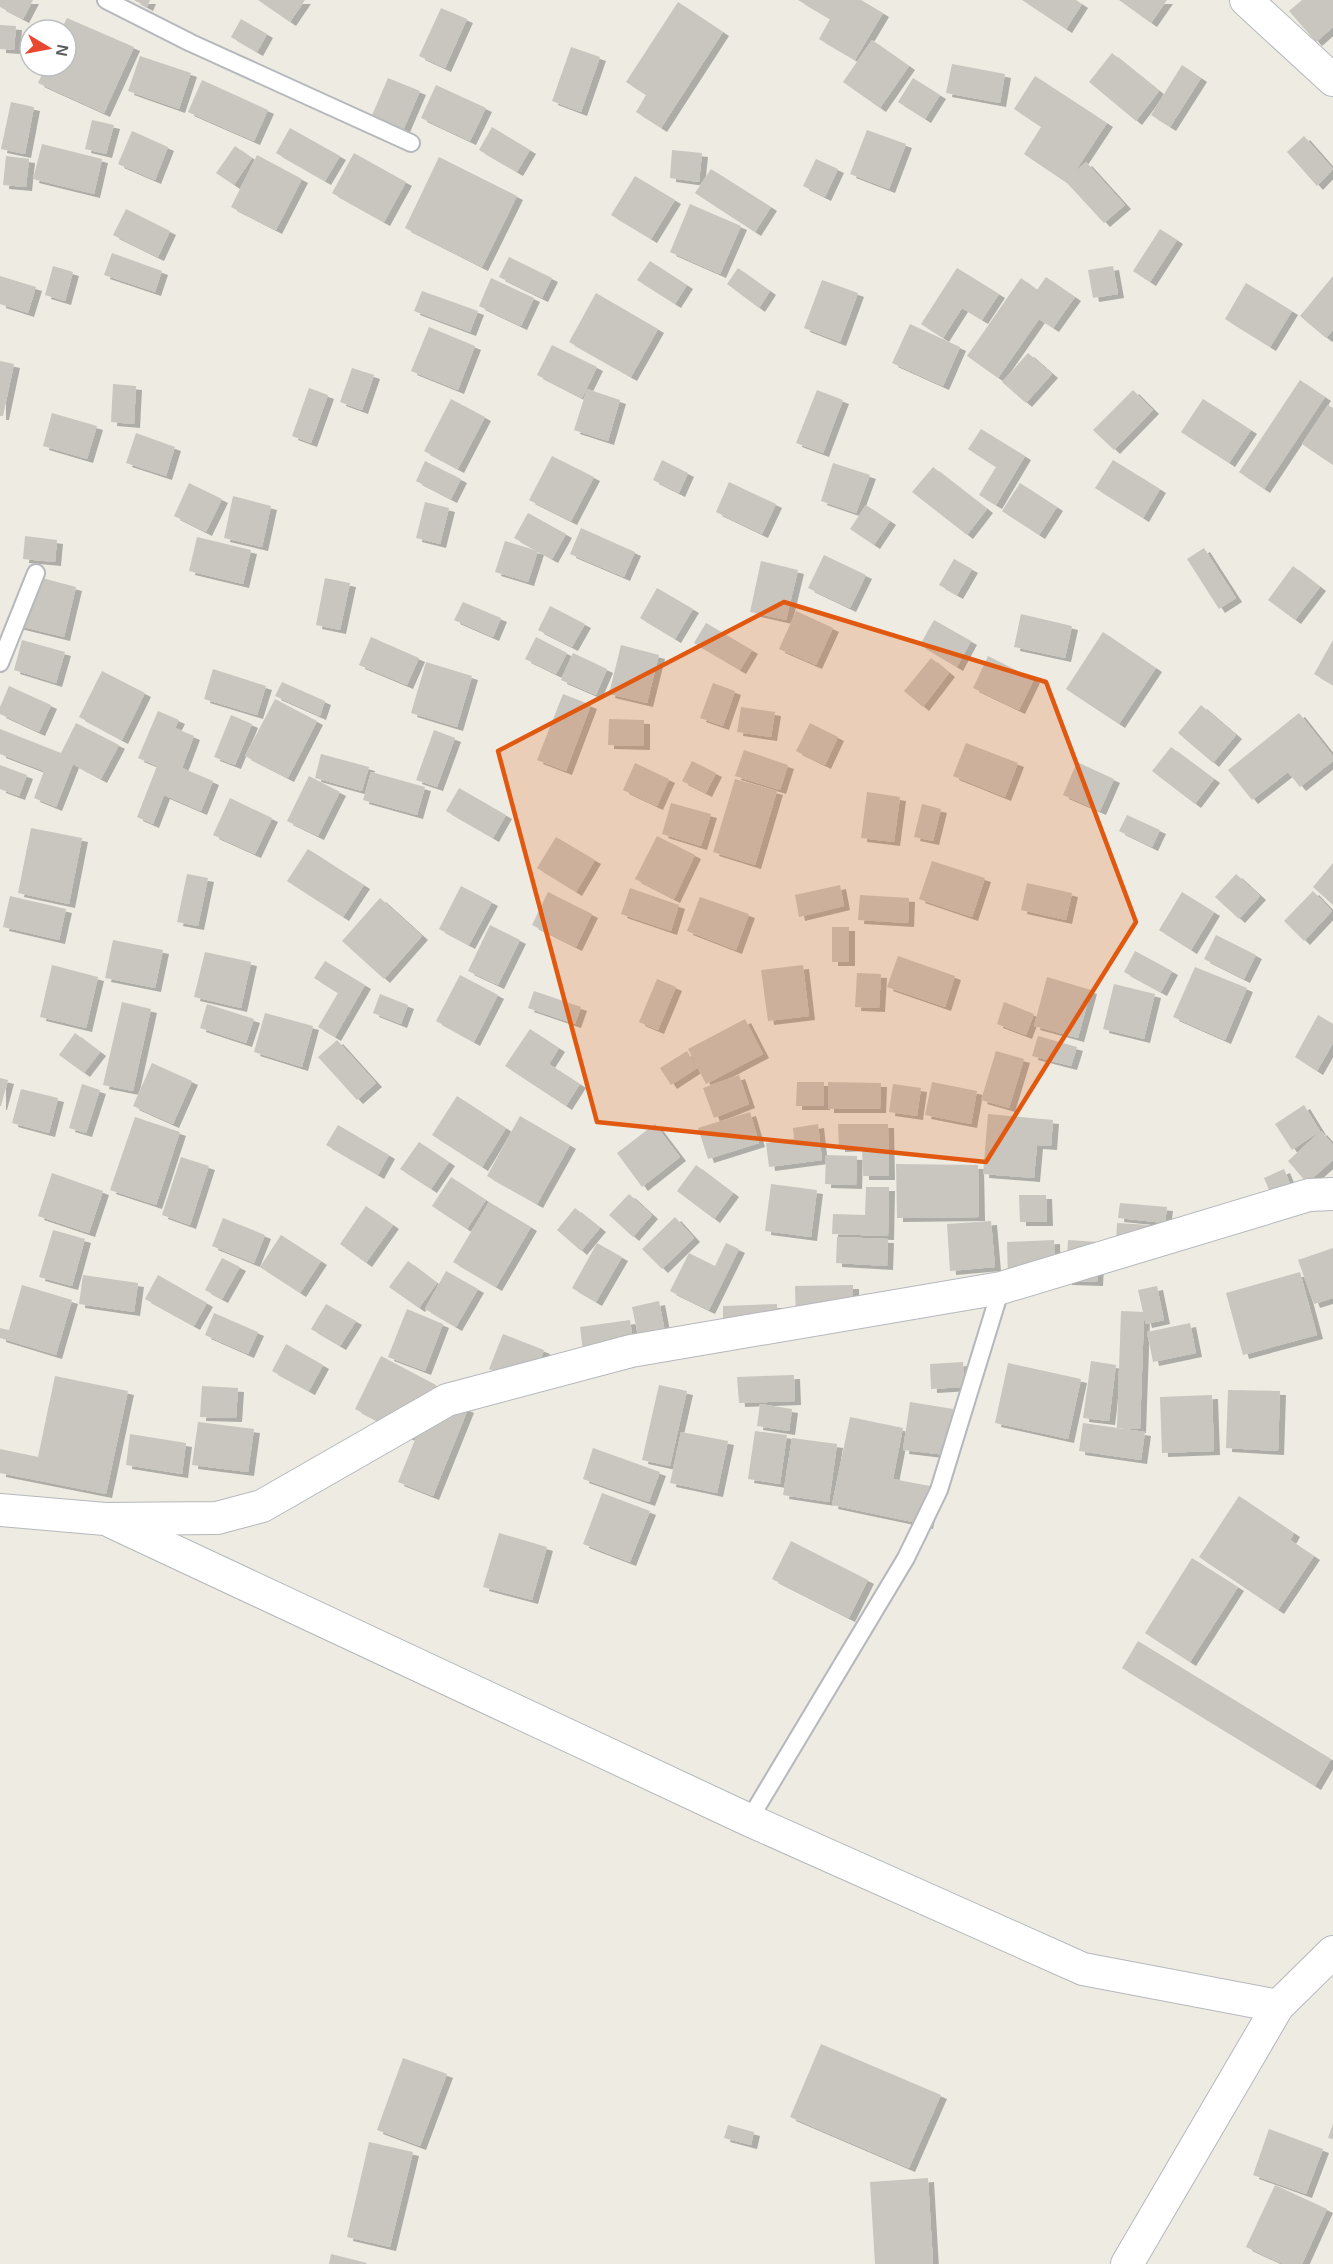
<svg xmlns="http://www.w3.org/2000/svg" width="1333" height="2264" font-family="Helvetica,sans-serif">
  <defs>
    <filter id="shadow"><feDropShadow dx="6" dy="4" stdDeviation="0" flood-color="#0004"/></filter>
  </defs>
  <rect width="100%" height="100%" fill="#edebe2"/>
  <g fill="#c8c6bf" filter="url(#shadow)">
    <polygon points="0,0 33,0 23,19 0,7"/>
    <polygon points="134,0 150,0 147,7"/>
    <polygon points="258,0 305,0 290,22"/>
    <polygon points="798,0 861,0 883,13 855,60 819,39 830,19"/>
    <polygon points="1022,0 1076,0 1082,4 1066,29"/>
    <polygon points="1119,0 1167,0 1151,23"/>
    <polygon points="1302,0 1333,0 1333,27 1316,42 1289,11"/>
    <polygon points="678,2 723,32 661,128 636,112 646,95 626,82"/>
    <polygon points="441,8 467,19 445,68 419,56"/>
    <polygon points="67,18 134,47 104,113 38,83 46,66 66,66 66,30 61,30"/>
    <polygon points="241,19 267,34 257,52 231,37"/>
    <polygon points="0,25 16,26 14,50 0,49"/>
    <polygon points="872,40 909,66 880,108 843,82"/>
    <polygon points="571,47 600,57 581,112 552,101"/>
    <polygon points="1112,53 1159,91 1136,121 1089,82"/>
    <polygon points="140,56 191,73 179,109 128,91"/>
    <polygon points="952,64 1005,74 1000,103 946,93"/>
    <polygon points="1182,65 1201,78 1170,127 1151,115"/>
    <polygon points="1035,76 1107,123 1074,173 1086,162 1125,205 1104,223 1067,183 1024,154 1041,127 1014,109"/>
    <polygon points="388,78 420,91 399,140 367,127"/>
    <polygon points="913,78 940,95 925,119 898,102"/>
    <polygon points="202,80 268,110 254,141 188,112"/>
    <polygon points="436,85 486,108 470,141 421,118"/>
    <polygon points="11,102 34,107 25,154 1,149"/>
    <polygon points="92,120 114,125 106,154 85,149"/>
    <polygon points="492,127 530,150 517,172 479,150"/>
    <polygon points="290,128 340,156 325,181 276,153"/>
    <polygon points="867,130 906,144 889,189 850,174"/>
    <polygon points="132,131 168,147 155,180 118,164"/>
    <polygon points="1304,136 1333,169 1317,186 1287,152"/>
    <polygon points="42,144 102,159 94,194 33,179"/>
    <polygon points="235,146 252,158 234,185 216,173"/>
    <polygon points="672,150 702,153 699,182 670,178"/>
    <polygon points="354,153 406,182 384,222 332,193"/>
    <polygon points="257,155 302,179 276,230 231,207"/>
    <polygon points="6,156 29,159 26,187 3,185"/>
    <polygon points="439,157 517,196 482,267 405,228"/>
    <polygon points="816,159 838,169 825,197 803,186"/>
    <polygon points="711,169 771,207 755,232 695,193"/>
    <polygon points="635,176 675,200 651,239 611,215"/>
    <polygon points="690,204 741,226 720,274 670,252"/>
    <polygon points="126,209 170,231 158,257 113,235"/>
    <polygon points="1160,229 1177,240 1150,282 1133,271"/>
    <polygon points="112,253 162,271 155,292 104,275"/>
    <polygon points="509,257 552,278 542,298 499,277"/>
    <polygon points="650,261 687,285 675,304 637,280"/>
    <polygon points="53,266 73,272 65,301 45,295"/>
    <polygon points="1113,266 1118,294 1093,298 1088,270"/>
    <polygon points="738,268 770,291 759,308 727,284"/>
    <polygon points="957,268 999,294 982,320 962,308 943,338 921,324"/>
    <polygon points="0,276 36,287 28,313 0,304"/>
    <polygon points="1333,276 1333,330 1326,338 1300,316"/>
    <polygon points="1046,277 1075,297 1053,328 1039,319 998,378 967,356 1021,278 1037,290"/>
    <polygon points="491,278 534,298 521,326 479,306"/>
    <polygon points="822,280 858,293 840,342 804,328"/>
    <polygon points="1246,283 1292,311 1270,347 1225,319"/>
    <polygon points="422,291 478,311 470,332 414,311"/>
    <polygon points="596,293 658,329 631,377 569,342"/>
    <polygon points="910,324 960,347 943,386 892,363"/>
    <polygon points="429,327 475,346 458,390 411,371"/>
    <polygon points="552,345 597,367 582,398 537,375"/>
    <polygon points="1028,353 1052,374 1026,403 1002,382"/>
    <polygon points="0,361 14,364 3,416 0,416"/>
    <polygon points="352,368 374,375 362,410 340,402"/>
    <polygon points="1300,380 1325,397 1264,489 1239,472"/>
    <polygon points="113,384 136,386 134,424 111,422"/>
    <polygon points="309,388 328,395 311,443 292,436"/>
    <polygon points="587,389 620,400 608,441 574,430"/>
    <polygon points="817,390 843,400 823,453 796,443"/>
    <polygon points="1133,390 1153,410 1114,450 1093,430"/>
    <polygon points="451,399 485,417 458,469 424,451"/>
    <polygon points="1203,399 1251,430 1229,463 1181,432"/>
    <polygon points="1328,405 1333,408 1333,465 1302,444"/>
    <polygon points="52,413 97,426 87,459 43,446"/>
    <polygon points="981,429 1025,456 996,505 979,495 996,467 968,449"/>
    <polygon points="136,433 175,447 166,476 126,463"/>
    <polygon points="552,456 594,477 571,521 529,500"/>
    <polygon points="662,460 688,473 679,493 653,480"/>
    <polygon points="1113,460 1160,489 1143,518 1095,488"/>
    <polygon points="425,461 461,479 451,499 416,481"/>
    <polygon points="833,463 870,475 856,513 821,501"/>
    <polygon points="933,467 987,509 967,535 912,492"/>
    <polygon points="729,482 776,504 762,534 716,512"/>
    <polygon points="189,483 222,499 206,532 174,516"/>
    <polygon points="1020,483 1057,507 1039,535 1002,511"/>
    <polygon points="233,496 271,506 262,547 224,538"/>
    <polygon points="425,502 449,508 440,544 416,538"/>
    <polygon points="866,505 890,521 874,545 850,529"/>
    <polygon points="528,513 566,534 552,559 514,538"/>
    <polygon points="581,528 635,552 624,577 570,554"/>
    <polygon points="25,536 57,540 55,562 23,559"/>
    <polygon points="197,537 251,550 243,584 189,571"/>
    <polygon points="505,541 538,551 528,582 495,572"/>
    <polygon points="1204,548 1236,598 1219,609 1187,559"/>
    <polygon points="824,555 866,575 850,608 808,588"/>
    <polygon points="954,559 972,569 957,595 939,585"/>
    <polygon points="761,561 798,570 786,620 750,612"/>
    <polygon points="1293,566 1320,587 1295,620 1268,600"/>
    <polygon points="27,574 76,587 64,637 15,625"/>
    <polygon points="325,578 350,583 340,630 316,625"/>
    <polygon points="657,588 693,609 675,639 640,618"/>
    <polygon points="463,602 501,618 493,637 454,620"/>
    <polygon points="550,606 585,624 572,647 538,630"/>
    <polygon points="796,611 833,628 816,665 779,649"/>
    <polygon points="1021,614 1072,626 1065,658 1014,647"/>
    <polygon points="934,620 971,641 957,667 920,645"/>
    <polygon points="706,623 752,650 740,670 694,643"/>
    <polygon points="1103,632 1156,668 1119,724 1066,689"/>
    <polygon points="371,637 419,658 407,685 359,665"/>
    <polygon points="536,637 567,653 556,674 525,659"/>
    <polygon points="22,640 65,652 56,683 14,670"/>
    <polygon points="1333,640 1333,685 1314,674"/>
    <polygon points="621,645 659,655 647,703 609,694"/>
    <polygon points="573,653 607,669 596,695 561,680"/>
    <polygon points="988,656 1034,679 1019,710 973,688"/>
    <polygon points="931,658 949,673 923,707 904,691"/>
    <polygon points="426,662 472,676 457,727 411,713"/>
    <polygon points="213,669 266,686 257,715 204,699"/>
    <polygon points="102,671 145,693 122,740 79,717"/>
    <polygon points="282,682 325,701 320,716 275,696"/>
    <polygon points="713,683 735,691 723,726 700,718"/>
    <polygon points="9,686 51,705 39,732 0,714 0,707"/>
    <polygon points="563,694 591,705 566,771 537,760"/>
    <polygon points="275,699 317,721 288,778 245,756"/>
    <polygon points="1201,705 1236,735 1213,763 1178,733"/>
    <polygon points="741,707 775,712 771,737 737,732"/>
    <polygon points="158,711 179,720 175,728 194,736 182,768 213,781 201,811 164,795 153,824 137,817 157,766 138,758"/>
    <polygon points="1299,713 1333,756 1333,761 1300,787 1288,772 1252,800 1228,770"/>
    <polygon points="231,715 252,724 235,765 214,757"/>
    <polygon points="609,719 644,720 644,746 608,745"/>
    <polygon points="76,723 119,745 101,779 73,764 56,807 34,798 44,771 0,754 0,729 61,753"/>
    <polygon points="810,723 838,737 825,765 796,751"/>
    <polygon points="434,730 455,738 437,787 416,780"/>
    <polygon points="966,743 1018,763 1005,797 953,776"/>
    <polygon points="1171,747 1214,779 1195,804 1152,771"/>
    <polygon points="744,750 788,765 780,790 735,776"/>
    <polygon points="321,754 369,767 362,791 315,778"/>
    <polygon points="692,761 716,773 706,793 682,781"/>
    <polygon points="1077,762 1114,779 1100,811 1063,795"/>
    <polygon points="635,763 669,779 657,806 623,790"/>
    <polygon points="0,765 27,775 19,796 0,789"/>
    <polygon points="371,772 425,787 417,815 363,800"/>
    <polygon points="309,776 340,792 318,836 287,821"/>
    <polygon points="735,779 777,791 755,865 713,852"/>
    <polygon points="459,788 506,815 493,838 446,811"/>
    <polygon points="867,792 900,797 894,842 861,838"/>
    <polygon points="230,798 272,818 255,854 213,835"/>
    <polygon points="671,803 711,814 701,846 662,834"/>
    <polygon points="922,804 941,809 933,841 914,837"/>
    <polygon points="1127,815 1160,830 1152,847 1119,831"/>
    <polygon points="31,828 82,838 69,904 18,893"/>
    <polygon points="657,836 695,855 674,899 635,879"/>
    <polygon points="556,837 595,860 576,892 537,868"/>
    <polygon points="308,849 364,885 343,917 287,881"/>
    <polygon points="932,861 985,878 972,917 919,899"/>
    <polygon points="1333,863 1333,905 1313,887"/>
    <polygon points="187,874 208,878 198,926 177,922"/>
    <polygon points="1236,874 1260,896 1239,919 1215,897"/>
    <polygon points="1027,883 1072,893 1066,920 1021,910"/>
    <polygon points="840,885 844,906 799,917 795,895"/>
    <polygon points="461,886 492,902 469,945 439,929"/>
    <polygon points="630,888 679,905 671,931 621,914"/>
    <polygon points="1313,891 1332,911 1304,941 1284,921"/>
    <polygon points="548,892 592,914 576,947 532,925"/>
    <polygon points="1182,892 1214,912 1191,950 1159,930"/>
    <polygon points="860,895 909,898 908,923 858,920"/>
    <polygon points="10,896 66,909 59,940 3,927"/>
    <polygon points="700,897 749,914 736,950 687,931"/>
    <polygon points="380,898 422,936 384,979 342,941"/>
    <polygon points="490,925 520,940 498,985 468,971"/>
    <rect x="832" y="927" width="17" height="35"/>
    <polygon points="1216,935 1256,955 1244,979 1204,959"/>
    <polygon points="113,940 163,950 155,988 105,978"/>
    <polygon points="1135,951 1172,971 1161,992 1124,972"/>
    <polygon points="205,952 251,962 241,1008 194,997"/>
    <polygon points="898,956 955,976 945,1007 887,987"/>
    <polygon points="325,961 365,985 335,1037 318,1027 338,993 314,978"/>
    <polygon points="52,965 98,977 86,1028 40,1017"/>
    <polygon points="803,965 809,1016 768,1021 761,970"/>
    <polygon points="1195,967 1247,988 1225,1040 1173,1017"/>
    <polygon points="857,973 881,974 879,1008 855,1007"/>
    <polygon points="460,975 498,995 474,1042 436,1021"/>
    <polygon points="1047,977 1091,990 1078,1038 1034,1026"/>
    <polygon points="657,979 676,987 658,1030 639,1022"/>
    <polygon points="1114,984 1155,994 1144,1039 1103,1029"/>
    <polygon points="534,991 581,1007 575,1024 528,1008"/>
    <polygon points="380,994 408,1005 401,1024 373,1013"/>
    <polygon points="122,1002 151,1009 133,1091 103,1085"/>
    <polygon points="1004,1002 1034,1014 1026,1035 997,1024"/>
    <polygon points="207,1004 254,1019 246,1043 200,1028"/>
    <polygon points="265,1013 313,1026 302,1067 254,1052"/>
    <polygon points="1318,1015 1333,1024 1333,1043 1317,1071 1295,1057"/>
    <polygon points="745,1019 763,1054 706,1084 688,1049"/>
    <polygon points="530,1029 559,1048 549,1064 580,1084 566,1106 505,1066"/>
    <polygon points="75,1033 100,1052 84,1073 59,1055"/>
    <polygon points="1038,1036 1077,1047 1071,1066 1032,1056"/>
    <polygon points="337,1040 376,1083 357,1100 318,1057"/>
    <polygon points="687,1051 697,1068 671,1085 660,1068"/>
    <polygon points="996,1051 1024,1059 1009,1108 981,1100"/>
    <polygon points="152,1063 192,1081 173,1124 133,1106"/>
    <polygon points="739,1075 749,1104 714,1118 703,1088"/>
    <polygon points="0,1078 8,1080 1,1106 0,1106"/>
    <polygon points="797,1082 824,1082 824,1106 796,1106"/>
    <polygon points="828,1082 881,1083 880,1109 828,1109"/>
    <polygon points="932,1082 977,1091 971,1124 925,1115"/>
    <polygon points="82,1084 100,1090 86,1133 69,1128"/>
    <polygon points="893,1084 921,1088 917,1116 889,1112"/>
    <polygon points="21,1089 58,1098 49,1133 12,1123"/>
    <polygon points="457,1096 506,1128 482,1167 432,1135"/>
    <polygon points="1304,1105 1320,1131 1292,1150 1275,1124"/>
    <polygon points="750,1112 759,1143 708,1159 698,1128"/>
    <polygon points="988,1114 1053,1120 1051,1146 1037,1145 1034,1178 983,1174"/>
    <polygon points="520,1116 570,1145 537,1204 487,1176"/>
    <polygon points="135,1117 180,1132 156,1205 110,1190"/>
    <polygon points="655,1124 680,1157 642,1187 617,1153"/>
    <polygon points="818,1124 822,1160 769,1167 766,1143 794,1139 793,1128"/>
    <polygon points="838,1124 888,1124 889,1176 863,1176 862,1147 839,1148"/>
    <polygon points="338,1125 389,1155 378,1175 326,1145"/>
    <polygon points="1321,1131 1333,1145 1333,1160 1307,1183 1288,1161"/>
    <polygon points="419,1142 449,1162 431,1189 400,1169"/>
    <polygon points="826,1155 857,1156 856,1185 825,1184"/>
    <polygon points="181,1157 209,1166 190,1225 162,1215"/>
    <polygon points="896,1164 978,1165 979,1217 897,1218"/>
    <polygon points="696,1165 733,1193 714,1219 677,1191"/>
    <polygon points="1284,1169 1298,1203 1278,1211 1264,1178"/>
    <polygon points="52,1173 103,1191 89,1233 38,1216"/>
    <polygon points="451,1177 486,1200 467,1229 432,1206"/>
    <polygon points="771,1184 817,1190 811,1237 765,1231"/>
    <polygon points="866,1187 889,1187 888,1236 832,1234 833,1214 865,1215"/>
    <polygon points="629,1194 652,1215 633,1237 609,1215"/>
    <polygon points="1019,1195 1046,1195 1047,1222 1020,1222"/>
    <polygon points="489,1202 531,1227 496,1287 453,1262"/>
    <polygon points="1120,1203 1167,1207 1165,1223 1118,1218"/>
    <polygon points="366,1206 393,1225 366,1263 340,1244"/>
    <polygon points="575,1208 600,1228 581,1251 557,1230"/>
    <polygon points="675,1217 694,1238 662,1269 642,1249"/>
    <polygon points="223,1218 265,1235 254,1263 212,1246"/>
    <polygon points="991,1221 995,1267 950,1271 947,1224"/>
    <polygon points="1117,1223 1166,1226 1116,1242"/>
    <polygon points="53,1230 85,1239 72,1286 39,1277"/>
    <polygon points="281,1235 321,1261 300,1293 260,1267"/>
    <polygon points="837,1237 888,1239 887,1266 836,1263"/>
    <polygon points="1054,1240 1055,1277 1008,1279 1007,1242"/>
    <polygon points="1068,1240 1099,1242 1097,1282 1066,1281"/>
    <polygon points="597,1243 622,1257 596,1302 572,1288"/>
    <polygon points="726,1243 739,1249 709,1310 670,1291 689,1253 715,1266"/>
    <polygon points="1333,1248 1333,1298 1314,1304 1298,1260"/>
    <polygon points="222,1258 240,1267 222,1299 205,1290"/>
    <polygon points="408,1261 437,1283 419,1308 389,1287"/>
    <polygon points="446,1271 478,1289 456,1327 425,1309"/>
    <polygon points="1300,1272 1317,1335 1243,1355 1226,1293"/>
    <polygon points="83,1275 138,1283 134,1312 79,1304"/>
    <polygon points="158,1275 207,1303 194,1326 145,1299"/>
    <polygon points="22,1285 72,1300 56,1355 0,1338 0,1328 9,1330"/>
    <polygon points="853,1285 853,1321 796,1322 795,1286"/>
    <polygon points="1157,1286 1164,1320 1146,1324 1144,1317 1140,1429 1117,1428 1121,1311 1143,1312 1138,1290"/>
    <polygon points="659,1301 666,1337 643,1359 632,1307"/>
    <polygon points="326,1304 356,1321 340,1346 311,1329"/>
    <polygon points="777,1304 777,1326 723,1328 723,1306"/>
    <polygon points="407,1309 443,1324 425,1371 388,1357"/>
    <polygon points="214,1313 258,1332 248,1354 205,1335"/>
    <polygon points="630,1320 636,1361 585,1368 580,1327"/>
    <polygon points="1190,1323 1196,1353 1153,1362 1147,1332"/>
    <polygon points="503,1334 544,1350 530,1386 489,1369"/>
    <polygon points="286,1344 323,1365 309,1391 272,1371"/>
    <polygon points="381,1356 436,1385 409,1437 355,1409"/>
    <polygon points="1091,1361 1116,1365 1109,1421 1083,1418"/>
    <polygon points="963,1362 964,1387 931,1389 930,1364"/>
    <polygon points="1008,1363 1081,1379 1068,1439 995,1423"/>
    <polygon points="794,1375 795,1401 739,1403 737,1377"/>
    <polygon points="55,1376 128,1391 106,1494 0,1473 0,1449 38,1457"/>
    <polygon points="659,1385 687,1391 670,1466 642,1460"/>
    <polygon points="202,1386 238,1388 236,1418 200,1417"/>
    <polygon points="1228,1390 1280,1391 1278,1451 1226,1448"/>
    <polygon points="433,1395 468,1409 433,1496 398,1482"/>
    <polygon points="1212,1395 1214,1451 1162,1453 1160,1397"/>
    <polygon points="910,1402 953,1409 946,1455 903,1450"/>
    <polygon points="760,1404 792,1409 789,1431 757,1426"/>
    <polygon points="850,1417 903,1428 893,1479 935,1487 927,1525 832,1505"/>
    <polygon points="198,1422 254,1429 248,1472 192,1465"/>
    <polygon points="1083,1423 1145,1432 1141,1460 1079,1451"/>
    <polygon points="755,1431 787,1435 780,1484 748,1479"/>
    <polygon points="681,1432 728,1441 717,1493 670,1483"/>
    <polygon points="130,1434 186,1443 182,1474 126,1465"/>
    <polygon points="792,1438 837,1444 829,1502 783,1495"/>
    <polygon points="593,1448 660,1472 649,1502 583,1479"/>
    <polygon points="602,1493 650,1511 630,1562 583,1544"/>
    <polygon points="1239,1496 1294,1533 1290,1540 1314,1556 1278,1610 1199,1557"/>
    <polygon points="499,1533 547,1547 532,1600 483,1587"/>
    <polygon points="791,1541 868,1580 849,1618 772,1579"/>
    <polygon points="1192,1558 1238,1587 1190,1662 1145,1633"/>
    <polygon points="1138,1641 1331,1759 1315,1786 1122,1668"/>
    <polygon points="821,2044 941,2095 909,2168 790,2117"/>
    <polygon points="403,2058 447,2074 420,2146 377,2130"/>
    <polygon points="1333,2124 1333,2139 1328,2138"/>
    <polygon points="728,2125 754,2132 751,2145 724,2138"/>
    <polygon points="1269,2129 1323,2149 1306,2194 1253,2175"/>
    <polygon points="369,2142 413,2152 390,2247 347,2237"/>
    <polygon points="928,2178 933,2264 875,2264 870,2182"/>
    <polygon points="1275,2185 1327,2209 1302,2264 1283,2264 1246,2247"/>
    <polygon points="331,2254 367,2263 366,2264 329,2264"/>
  </g>
  <g fill="none" stroke-linecap="round" stroke-linejoin="round">
    <g stroke="#b5b8bc" stroke-width="20">
      <g id="service">
        <polyline points="106,0 191,43 411,143"/>
        <polyline points="0,663 36,573"/>
        <polyline points="749,1820 906,1558 939,1490 1001,1288"/>
      </g>
    </g>
    <g stroke="#b5b8bc" stroke-width="34">
      <g id="minor">
        <polyline points="1246,0 1333,80"/>
        <polyline points="0,1510 105,1519 217,1518 262,1506 447,1400 631,1351 1001,1288 1309,1195 1333,1194"/>
        <polyline points="112,1522 749,1820 1083,1969 1278,2006"/>
        <polyline points="1127,2264 1278,2006 1333,1952"/>
      </g>
    </g>
    <use href="#service" stroke="#fff" stroke-width="16"/>
    <use href="#minor" stroke="#fff" stroke-width="32"/>
  </g>
  <path fill="#e15910" fill-opacity="0.2" stroke="#e15910" stroke-width="4.5" stroke-linejoin="round" d="M784,602L1046,682L1136,922L986,1162L597,1122L498,751Z"/>
  <g transform="translate(48 48) rotate(100)"><circle r="28" fill="#ffffff" stroke="#bdbfc1" stroke-width="1.5"/>
  <path d="M0-4.5L10 22L0 15L-10 22Z" fill="#e7482f"/>
  <text y="-9" font-size="16" font-weight="bold" text-anchor="middle" fill="#5a5e63">N</text>
  </g>
</svg>
